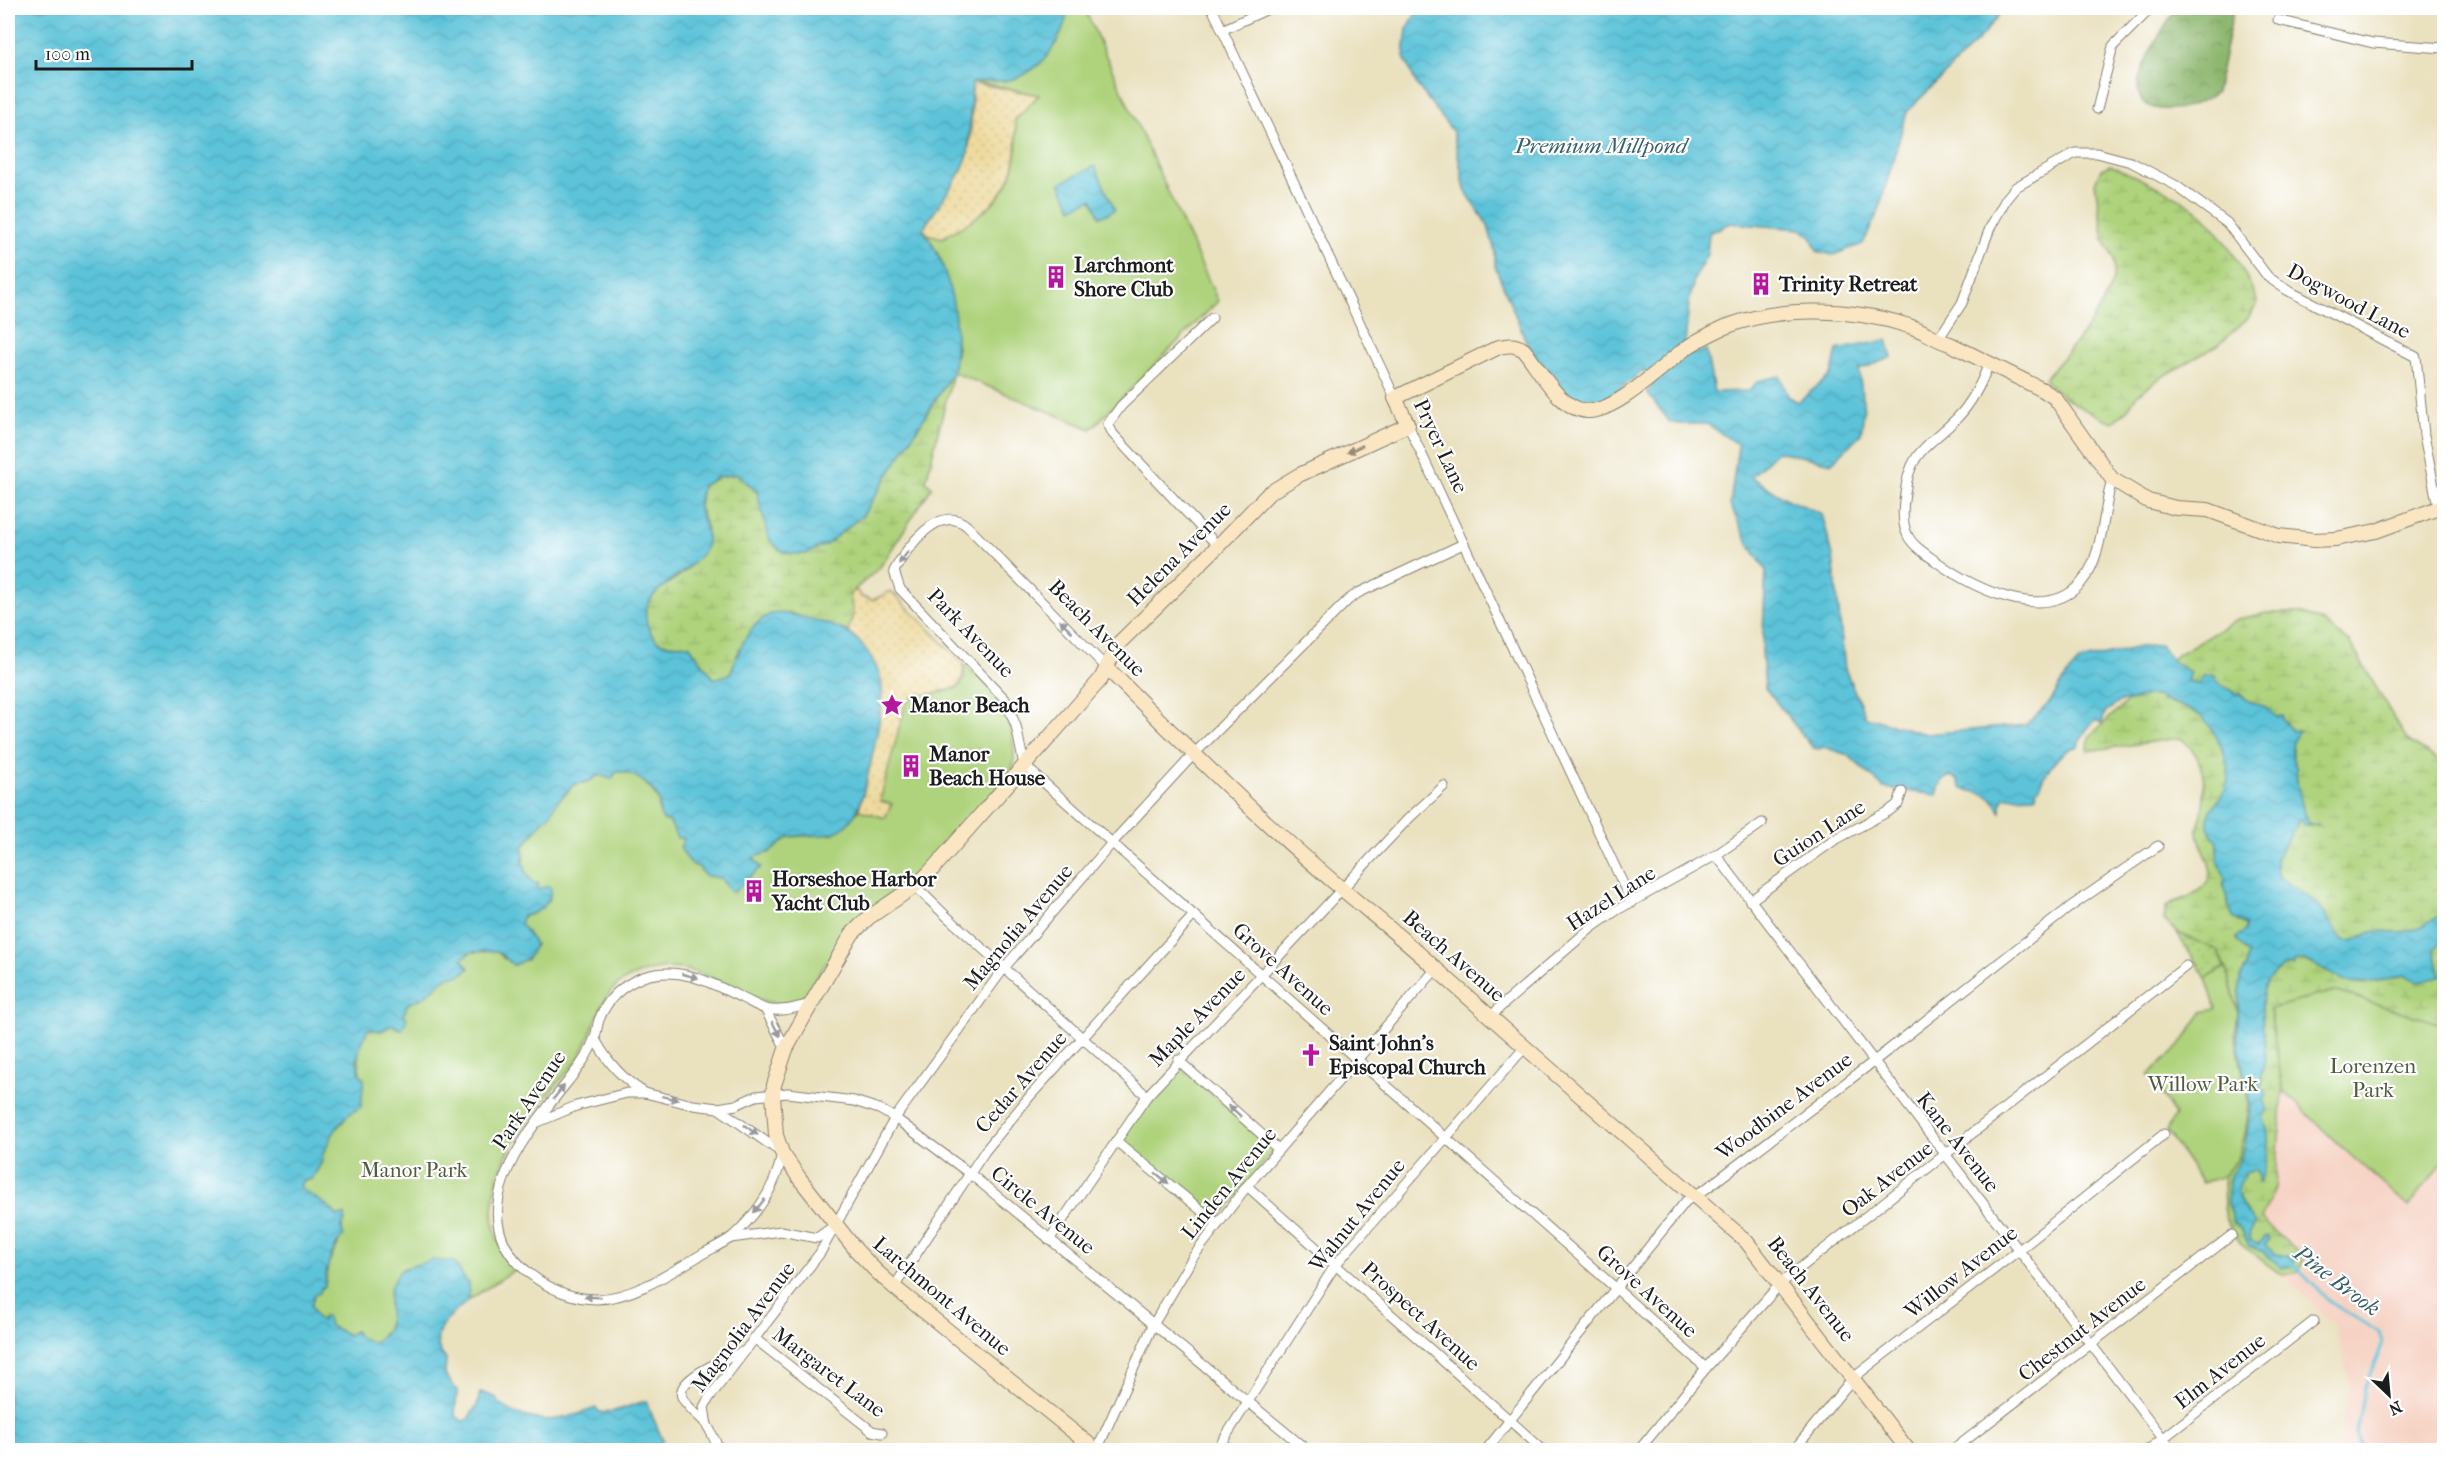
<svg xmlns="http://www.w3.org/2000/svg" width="2452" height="1458" font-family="'IM FELL French Canon',serif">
  <defs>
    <pattern id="grass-dots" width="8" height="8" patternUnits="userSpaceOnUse" patternTransform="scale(1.5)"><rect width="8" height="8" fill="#afd37c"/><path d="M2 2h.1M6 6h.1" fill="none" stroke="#96b56b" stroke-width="1.8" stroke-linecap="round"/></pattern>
    <pattern id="forest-crowns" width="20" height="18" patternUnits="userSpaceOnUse" patternTransform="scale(1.5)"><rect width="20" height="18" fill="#8bb56c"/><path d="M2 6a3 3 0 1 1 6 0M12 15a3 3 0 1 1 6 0" fill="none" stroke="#719258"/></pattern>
    <pattern id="wetland-marsh" width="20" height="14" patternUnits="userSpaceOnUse" patternTransform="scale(1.5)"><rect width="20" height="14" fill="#afd37c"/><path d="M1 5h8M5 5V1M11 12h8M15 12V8" fill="none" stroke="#96b56b"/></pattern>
    <pattern id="sand-dots" width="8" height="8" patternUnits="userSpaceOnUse" patternTransform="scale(1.5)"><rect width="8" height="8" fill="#eeda9e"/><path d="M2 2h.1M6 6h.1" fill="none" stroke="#ccba88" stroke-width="1.8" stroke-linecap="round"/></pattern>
    <pattern id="water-waves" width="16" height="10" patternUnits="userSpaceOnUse" patternTransform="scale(1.5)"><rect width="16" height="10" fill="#5cc3d9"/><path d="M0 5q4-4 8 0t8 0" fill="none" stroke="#4fa7ba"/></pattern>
  </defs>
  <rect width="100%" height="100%" fill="#fff"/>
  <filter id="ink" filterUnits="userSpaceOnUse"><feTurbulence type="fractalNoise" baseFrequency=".0167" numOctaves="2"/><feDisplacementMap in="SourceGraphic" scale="12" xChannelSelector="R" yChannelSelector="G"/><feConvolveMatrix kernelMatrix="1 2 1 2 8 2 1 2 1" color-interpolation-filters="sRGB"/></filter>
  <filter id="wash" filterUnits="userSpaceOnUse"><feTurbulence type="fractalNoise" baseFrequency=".008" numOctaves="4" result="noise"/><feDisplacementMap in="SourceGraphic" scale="24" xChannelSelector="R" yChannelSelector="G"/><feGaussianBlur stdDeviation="1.35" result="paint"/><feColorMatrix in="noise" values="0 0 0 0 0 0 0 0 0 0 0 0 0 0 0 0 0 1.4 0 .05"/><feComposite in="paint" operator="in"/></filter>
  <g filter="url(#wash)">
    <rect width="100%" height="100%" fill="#eae1bf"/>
    <polygon fill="#f6d2c3" points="2283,1090 2337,1143 2409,1207 2444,1160 2444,1450 2339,1450 2350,1384 2334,1324 2282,1275 2296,1273 2301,1255 2261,1219 2275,1188"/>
    <polygon fill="url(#grass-dots)" stroke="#66784c" stroke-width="1.5" points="2176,932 2217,950 2226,967 2206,978"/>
    <path fill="url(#forest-crowns)" stroke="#546844" stroke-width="1.5" d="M2176,8H2234L2216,92C2201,104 2184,110 2164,109C2105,107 2164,29 2176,8Z"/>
    <g fill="url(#wetland-marsh)" stroke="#66784c" stroke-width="1.5">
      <path d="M2110,165C2138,178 2182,195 2204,216C2228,241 2245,271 2258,303L2248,318L2218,345L2159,379L2137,395L2128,409L2113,422C2087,412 2063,400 2044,379L2083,334L2103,303L2113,280L2114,260L2104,240L2095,183L2101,169Z"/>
      <path d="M953,372L926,481L932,487L880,567L850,594L853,615L848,632L790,613L737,655L730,674L714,679L689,645C666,643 657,649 647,626C633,592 674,587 689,567C697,556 701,541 707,529L699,507L702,485L718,477L737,474C743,480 754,487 758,494C769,520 759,543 791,554L863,515Z"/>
      <path d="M2266,613H2301L2323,622L2350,643L2407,740L2435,758L2444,760V1025L2334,991L2270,1009L2283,1090L2275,1188L2261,1219L2301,1255L2304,1261L2296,1273L2282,1275C2264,1261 2236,1246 2228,1223C2222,1208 2224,1191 2223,1176L2237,1160L2241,1067L2235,1034L2238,1012L2226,967L2217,950L2176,932L2164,920L2166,907C2180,899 2200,895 2208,880C2216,864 2198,847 2198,831C2198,825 2201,819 2202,813C2207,784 2205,756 2180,738L2088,751L2089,737L2178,654L2238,619Z"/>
    </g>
    <g fill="url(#sand-dots)" stroke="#857b5d" stroke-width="1.5">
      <path d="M972,83L1039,95L1015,120C1024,184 994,210 942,238L927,234L923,229C933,208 951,191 961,170C975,145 971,111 972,83Z"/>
      <path d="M856,590L862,597L873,600L891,591L964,664C962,681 963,691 941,691L881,801L892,804L885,818L859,810C867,776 885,716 881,682C879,666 859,643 848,632L853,615L850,594Z"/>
    </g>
    <g fill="#afd37c" stroke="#66784c" stroke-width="1.5">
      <path d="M1039,8H1084L1218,301L1091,429L953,372L957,347L941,260L927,234L942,238C994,210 1025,184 1015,120L1039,95L988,84L972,83Z"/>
      <path d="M964,664C976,675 991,687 1001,701C1011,716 1018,757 1011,774L916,877L865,912L847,932L804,996C780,1020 729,983 704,975C689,969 670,966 654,970C594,982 604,1016 579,1057C573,1067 564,1076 556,1085C528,1119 499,1153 494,1198C491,1229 496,1245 516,1269L469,1300L468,1283L390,1289C389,1312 395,1330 373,1343L359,1337L355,1331L348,1335L330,1326L323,1317L321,1321L316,1317L311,1306L314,1295L325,1286L328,1264L338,1245L345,1215L337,1216C326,1204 311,1198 300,1187L302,1181L312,1179L323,1160L322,1156L333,1131L343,1122L349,1112L360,1074L358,1050L368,1029C387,1032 401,1022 407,1004L422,998L447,977L460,975L469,969L462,958L471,952L497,951L504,959L527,960L535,944L519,924L523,916L543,906L550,898C536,888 529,879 521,864L524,859L522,848L543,821L550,815L557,802L575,784L588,782L599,775L606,777L614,776L616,772C634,770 651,786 659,802C656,819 666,814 671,824C673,828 673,831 676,834L684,838L680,848L691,864L700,867L704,875L720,878L760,867L752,858L762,853H769L789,837L832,834L845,826L859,810L885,818L892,804L880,801L906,702L910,701L912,697C926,691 959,697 964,678C965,674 964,668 964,664Z"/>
      <polygon points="2226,967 2238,1013 2235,1035 2249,1104 2245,1135 2237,1160 2223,1176 2202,1183 2166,1131 2175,1115 2148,1075 2180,1046 2202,1012 2216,1009 2206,978"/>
      <polygon points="2334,991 2444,1025 2444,1160 2409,1207 2337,1143 2283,1090 2270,1009"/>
      <polygon points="1179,1065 1274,1150 1218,1219 1119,1140 1141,1107"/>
    </g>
    <g fill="url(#water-waves)" stroke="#3c707a" stroke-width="1.5">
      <path d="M8,8H1068C1064,39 1042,73 1009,80C996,83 984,79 972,83L968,155L961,172L923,229C952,270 961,323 953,372L863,515L827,544L806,554H791L779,550L769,539L757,492L737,474L718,477L702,486C701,492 698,502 699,508C701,521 712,534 705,548C691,577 633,590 648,626C657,649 667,644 689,645L714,679L730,674C738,653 747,625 769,615C781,608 834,625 847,632C862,640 877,663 881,680C885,699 874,750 869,770C864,790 861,813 844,827C825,842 802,831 787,838C781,842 776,850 769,852C764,855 759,854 753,858L761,867L733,893L720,878L704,875L699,867L691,864L680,848L684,838H677L670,822L663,820C658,813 660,809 659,802C656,786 630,770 616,772L612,779L599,775L588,782L574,784L557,802L550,815L543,821L522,848L524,855L522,864L525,865L526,872L533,884L538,883V889L549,886L551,890C550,905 537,914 523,916L520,923L535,944C531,957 525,961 513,965L497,951L471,952L462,959L469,968L460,975L447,977L422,998L407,1004L404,1015L407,1018L402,1030L393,1025L381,1031L368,1029C361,1045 350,1064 364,1079L361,1107C341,1116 331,1136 322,1156L323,1160L312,1179L302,1181L300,1187C311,1198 329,1203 337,1216L345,1215V1221L341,1227L344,1236C332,1245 325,1272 325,1286L321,1288L320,1293L314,1295L311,1306L316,1317L322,1321L323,1316H326L330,1326L348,1335L355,1331L359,1337L373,1343C399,1328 385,1313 390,1290C391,1283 397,1275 402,1269L433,1260L454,1262L468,1284L469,1300C451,1314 423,1336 446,1359L445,1375L457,1390L455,1415L462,1421L467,1420L477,1406L480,1392L495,1397C498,1404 505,1408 513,1412C545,1426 564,1419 596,1408L600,1412C612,1415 632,1404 646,1401L663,1441L656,1450H8Z"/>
      <path d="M1413,8H2001V12L1983,35L1907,112L1878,212L1863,244L1833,255L1817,251L1811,236L1801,229L1730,223L1709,233L1707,254L1694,280L1689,303L1685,343L1691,354L1706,350L1714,392L1749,391L1758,381L1780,376L1788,396L1798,402L1832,374L1837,350L1887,340L1892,357L1859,370L1864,411L1861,434L1832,463L1777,451L1751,477L1785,498L1822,514L1833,556L1845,669L1866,717L1926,734L2026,725L2050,702L2067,675L2080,661L2139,647L2160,645L2174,662L2190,673L2187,681L2200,684L2202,676L2215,675C2217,687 2229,687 2237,694L2240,693L2248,701L2266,707L2277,717L2282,716V719L2292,731H2299C2290,743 2290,756 2297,769C2294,777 2304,816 2310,824L2320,825H2305L2300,819L2276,859L2277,876L2317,903L2343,940L2353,941C2358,938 2364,934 2372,932C2380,930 2388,932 2395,932C2411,933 2438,921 2444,908V938L2434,949L2441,975C2425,981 2420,986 2406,975C2386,978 2365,987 2346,981C2327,976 2316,958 2295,961L2293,967L2290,965C2247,977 2266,1028 2266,1059C2266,1062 2263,1065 2263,1068C2261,1074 2262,1081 2262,1087L2267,1093L2263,1100L2268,1110L2263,1117C2272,1133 2268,1162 2261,1180L2259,1183L2256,1170L2244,1173L2245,1176C2229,1193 2245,1209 2255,1224L2249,1233L2251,1241L2258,1245L2266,1236L2268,1237L2270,1239L2265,1245L2276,1254L2288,1256L2294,1261V1265L2282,1268L2265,1253L2249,1246L2242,1230L2232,1222V1215L2227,1202L2229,1183L2230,1175L2238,1164L2245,1146L2251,1105L2237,1037L2240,978L2247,966L2248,952H2246L2236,938L2245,931V925L2233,918L2223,886L2225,878L2217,857L2218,843C2214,836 2208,832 2208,824C2207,809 2221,800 2226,787C2235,768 2214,725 2198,714C2187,707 2174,705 2164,699L2162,702L2160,697C2145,692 2133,704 2121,701L2105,712L2102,723L2096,720C2089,725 2080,738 2078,747C2062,746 2045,774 2040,787L2037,788L2036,796L2005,797L2001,804V813C1992,792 1983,794 1962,789L1958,780L1951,776L1942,780L1937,795L1884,788L1848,755L1824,747L1819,749L1813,748L1765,688L1762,653L1766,570L1749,545L1730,505L1738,445L1707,424H1679L1670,422L1647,393L1653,385L1644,370L1602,403L1571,402L1528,346L1495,266V252L1488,226L1465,190L1453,132L1417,85L1404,57L1407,29L1416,14Z"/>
      <polygon points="1095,166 1115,210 1100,217 1092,199 1072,208 1060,183"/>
    </g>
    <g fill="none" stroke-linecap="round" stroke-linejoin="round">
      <polyline stroke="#5cc3d9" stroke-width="3" points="2290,1264 2294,1265 2330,1302 2380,1333 2383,1342 2364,1389 2356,1433 2362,1450"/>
    </g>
  </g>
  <g filter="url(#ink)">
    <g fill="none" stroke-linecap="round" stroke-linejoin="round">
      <g stroke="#837e6e" stroke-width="11">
        <g id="street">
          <polyline points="1212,8 1395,398"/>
          <polyline points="2278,20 2373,43 2444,48"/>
          <polyline points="1222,30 1270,8"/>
          <polyline points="2097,109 2113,46 2151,8"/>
          <polyline points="1212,318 1121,406 1108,424 1113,434 1218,546"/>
          <polyline points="1937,341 1962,303 1990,228 2006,199 2016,187 2075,153 2097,153 2131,162 2175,185 2227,223 2268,277 2287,290 2416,357 2424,435 2437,502 2444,504"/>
          <path d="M1989,363C1982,382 1972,403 1957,418C1930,446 1910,449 1905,493C1903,505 1902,523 1907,534C1912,546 1926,554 1937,562C1972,587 2045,625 2081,583C2103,558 2103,511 2112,479"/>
          <polyline points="1408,425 1632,903"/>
          <path d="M1107,668L967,526C939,502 906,549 894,571L900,589L1005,699L1016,726L1024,765L1706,1368"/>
          <polyline points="1716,855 2172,1450"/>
          <polyline points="915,886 944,914 1147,1096"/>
          <polyline points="1750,901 1833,841 1889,811 1898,804 1902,792"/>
          <polyline points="765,1009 786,1049"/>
          <polyline points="1491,1017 1499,1008 1591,928 1617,910 1716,855 1762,823"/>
          <path d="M595,1039C607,1062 622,1079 645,1093"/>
          <polyline points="1178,1060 1278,1149"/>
          <path d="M718,1108L782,1153C777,1186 757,1214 732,1237C724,1243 713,1248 704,1253C673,1271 635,1298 597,1299C573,1299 549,1289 530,1274C455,1215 527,1133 569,1080C579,1068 590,1052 595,1037C597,1032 597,1025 599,1020C607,999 622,985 643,977C679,965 710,982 742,998C749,1001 758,1007 766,1009C780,1013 797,1007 811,1004"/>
          <polyline points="538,1122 576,1106 627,1093 645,1093 693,1105 718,1108 736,1105 756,1096 788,1093 854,1101 879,1109 895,1118 969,1173 1307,1450"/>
          <polyline points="1116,1141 1218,1224"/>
          <polyline points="1247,1186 1543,1450"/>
          <polyline points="731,1238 781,1231 817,1238 834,1226"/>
          <polyline points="1049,1240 1147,1096 1407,820 1444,786"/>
          <polyline points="894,1287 985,1151 1030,1096 1194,915"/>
          <polyline points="754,1338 872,1431 882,1433"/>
          <polyline points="707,1426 704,1407 709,1398 820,1253 895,1118 1004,968 1112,843 1193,755 1348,600 1358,593 1463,544"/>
          <path d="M720,1450C715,1442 712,1433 707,1425C700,1416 687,1408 682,1397C675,1378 728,1358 742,1352"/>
          <polyline points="1097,1450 1153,1325 1193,1257 1247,1186 1436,969"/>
          <polyline points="1217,1450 1336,1264 1525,1047"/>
          <polyline points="1486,1450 1686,1201 1707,1188 1873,1062 2070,907 2158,846"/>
          <polyline points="1639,1450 1706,1368 1781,1283 2186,966"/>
          <polyline points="1794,1450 1853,1378 2019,1250 2164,1134"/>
          <polyline points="1953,1450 2232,1235"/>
          <polyline points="2148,1450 2314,1321"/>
        </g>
      </g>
      <g stroke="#837e6e" stroke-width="16">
        <g id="secondary">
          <path d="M1107,668C1183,744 1260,820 1342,889C1374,916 1406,941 1436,969L1746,1241L1908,1450"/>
          <path d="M1096,1450L894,1287L877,1272L856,1250L800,1179L782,1153L776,1135L773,1095L774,1085L786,1049L811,1004L852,934L868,918L915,886L930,872L1101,679L1118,644L1218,546L1269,493L1299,475L1408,425L1395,398L1499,347C1509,345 1515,344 1524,350C1540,370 1559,409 1587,411C1615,413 1662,366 1685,349C1697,340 1712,333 1725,327C1781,305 1853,308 1909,326C1924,330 1935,340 1950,344L2043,390L2055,398L2112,479L2148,501L2176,508L2208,510L2279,536L2314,540L2336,539L2376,531L2444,506"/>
        </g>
      </g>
      <use href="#street" stroke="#fff" stroke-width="9"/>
      <use href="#secondary" stroke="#fbe6c4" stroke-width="14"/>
    </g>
    <defs><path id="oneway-solid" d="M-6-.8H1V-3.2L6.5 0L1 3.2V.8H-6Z" transform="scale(1.5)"/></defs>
    <use fill="#978b78" href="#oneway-solid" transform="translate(1355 449) rotate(155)"/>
    <g fill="#999">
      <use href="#oneway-solid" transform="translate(904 557) rotate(127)"/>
      <use href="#oneway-solid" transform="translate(1066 626) rotate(-135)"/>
      <use href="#oneway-solid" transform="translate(690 976) rotate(15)"/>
      <use href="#oneway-solid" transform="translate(776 1029) rotate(62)"/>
      <use href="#oneway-solid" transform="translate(559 1092) rotate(-51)"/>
      <use href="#oneway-solid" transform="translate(670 1098) rotate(12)"/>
      <use href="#oneway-solid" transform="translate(1235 1111) rotate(-138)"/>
      <use href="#oneway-solid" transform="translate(751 1130) rotate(36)"/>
      <use href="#oneway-solid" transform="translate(1162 1178) rotate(39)"/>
      <use href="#oneway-solid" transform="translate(759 1206) rotate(129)"/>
      <use href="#oneway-solid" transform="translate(593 1297) rotate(-178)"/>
    </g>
  </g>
  <defs>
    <g id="building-bare" transform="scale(1.8)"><path d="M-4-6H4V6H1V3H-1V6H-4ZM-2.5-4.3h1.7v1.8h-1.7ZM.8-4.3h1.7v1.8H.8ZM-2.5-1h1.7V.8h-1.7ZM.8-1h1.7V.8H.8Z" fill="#b5179e" stroke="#fff" stroke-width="2.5" paint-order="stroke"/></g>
    <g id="sight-bare" transform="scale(1.8)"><path d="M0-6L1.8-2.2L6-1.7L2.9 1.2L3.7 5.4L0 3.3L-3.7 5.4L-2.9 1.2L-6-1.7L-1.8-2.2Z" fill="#b5179e" stroke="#fff" stroke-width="2.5" paint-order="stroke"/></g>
    <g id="church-bare" transform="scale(1.8)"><path d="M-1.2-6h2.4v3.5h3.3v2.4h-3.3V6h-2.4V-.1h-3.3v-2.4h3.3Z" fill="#b5179e" stroke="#fff" stroke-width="2.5" paint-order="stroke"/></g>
  </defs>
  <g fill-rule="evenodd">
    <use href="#building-bare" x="1056" y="277"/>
    <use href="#building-bare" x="1761" y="284"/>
    <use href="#sight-bare" x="892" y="705"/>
    <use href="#building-bare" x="911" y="766"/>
    <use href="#building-bare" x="754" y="891"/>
    <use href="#church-bare" x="1311" y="1055"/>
  </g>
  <g text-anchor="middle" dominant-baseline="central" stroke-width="4.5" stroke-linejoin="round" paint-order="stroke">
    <g font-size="21" font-weight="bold" fill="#1c1c1c" stroke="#fff" text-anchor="start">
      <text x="1074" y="265">Larchmont<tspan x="1074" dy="24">Shore Club</tspan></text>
      <text x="1779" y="284">Trinity Retreat</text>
      <text x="910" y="705">Manor Beach</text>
      <text x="929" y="754">Manor<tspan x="929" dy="24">Beach House</tspan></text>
      <text x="772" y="879">Horseshoe Harbor<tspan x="772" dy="24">Yacht Club</tspan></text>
      <text x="1329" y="1043">Saint John's<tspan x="1329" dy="24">Episcopal Church</tspan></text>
    </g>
    <g font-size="21" fill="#1c1c1c" stroke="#fff">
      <text transform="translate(2349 301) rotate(28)">Dogwood Lane</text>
      <text transform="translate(1441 446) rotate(65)">Pryer Lane</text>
      <text transform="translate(1179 554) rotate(-45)">Helena Avenue</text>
      <text transform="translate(1097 628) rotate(45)">Beach Avenue</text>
      <text transform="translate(971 633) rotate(46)">Park Avenue</text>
      <text transform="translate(1819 833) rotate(-33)">Guion Lane</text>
      <text transform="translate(1611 898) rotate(-33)">Hazel Lane</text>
      <text transform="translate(1018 927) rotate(-50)">Magnolia Avenue</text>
      <text transform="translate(1454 956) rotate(41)">Beach Avenue</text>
      <text transform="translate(1283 969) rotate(42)">Grove Avenue</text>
      <text transform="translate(1197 1017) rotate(-46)">Maple Avenue</text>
      <text transform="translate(1021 1082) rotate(-49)">Cedar Avenue</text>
      <text transform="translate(529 1100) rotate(-56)">Park Avenue</text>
      <text transform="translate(1784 1106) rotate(-37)">Woodbine Avenue</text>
      <text transform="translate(1958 1142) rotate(52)">Kane Avenue</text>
      <text transform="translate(1887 1179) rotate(-38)">Oak Avenue</text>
      <text transform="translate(1229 1183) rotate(-51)">Linden Avenue</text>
      <text transform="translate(1043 1210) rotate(39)">Circle Avenue</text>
      <text transform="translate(1357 1215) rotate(-51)">Walnut Avenue</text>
      <text transform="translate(1961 1272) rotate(-38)">Willow Avenue</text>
      <text transform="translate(1811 1289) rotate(52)">Beach Avenue</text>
      <text transform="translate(1647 1291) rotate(42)">Grove Avenue</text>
      <text transform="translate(942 1296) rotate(40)">Larchmont Avenue</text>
      <text transform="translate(1421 1316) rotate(42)">Prospect Avenue</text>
      <text transform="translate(743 1327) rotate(-53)">Magnolia Avenue</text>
      <text transform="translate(2082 1329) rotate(-38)">Chestnut Avenue</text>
      <text transform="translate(2220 1371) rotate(-38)">Elm Avenue</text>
      <text transform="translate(829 1372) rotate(37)">Margaret Lane</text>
    </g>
    <g font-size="21" fill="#4f5c3e" stroke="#fff">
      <text x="2373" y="1066">Lorenzen<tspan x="2373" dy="24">Park</tspan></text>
      <text x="2203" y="1084">Willow Park</text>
      <text x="414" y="1170">Manor Park</text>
    </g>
    <g font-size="22" font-style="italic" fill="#365f68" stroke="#fff">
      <text x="1601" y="146">Premium Millpond</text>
      <text transform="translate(2337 1281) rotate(37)">Pine Brook</text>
    </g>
  </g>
  <rect width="2452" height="1458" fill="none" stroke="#fff" stroke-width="30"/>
  <g transform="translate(2389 1395) rotate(154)" stroke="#ffffff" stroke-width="4.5" paint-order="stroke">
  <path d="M0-4.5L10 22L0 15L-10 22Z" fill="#1c1c1c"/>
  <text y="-9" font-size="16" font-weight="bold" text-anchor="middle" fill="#1c1c1c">N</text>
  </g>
  <path d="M36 60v9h156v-9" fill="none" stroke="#1c1c1c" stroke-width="3"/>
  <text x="45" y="60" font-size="18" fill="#1c1c1c" stroke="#ffffff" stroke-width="4.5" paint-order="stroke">100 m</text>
</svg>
